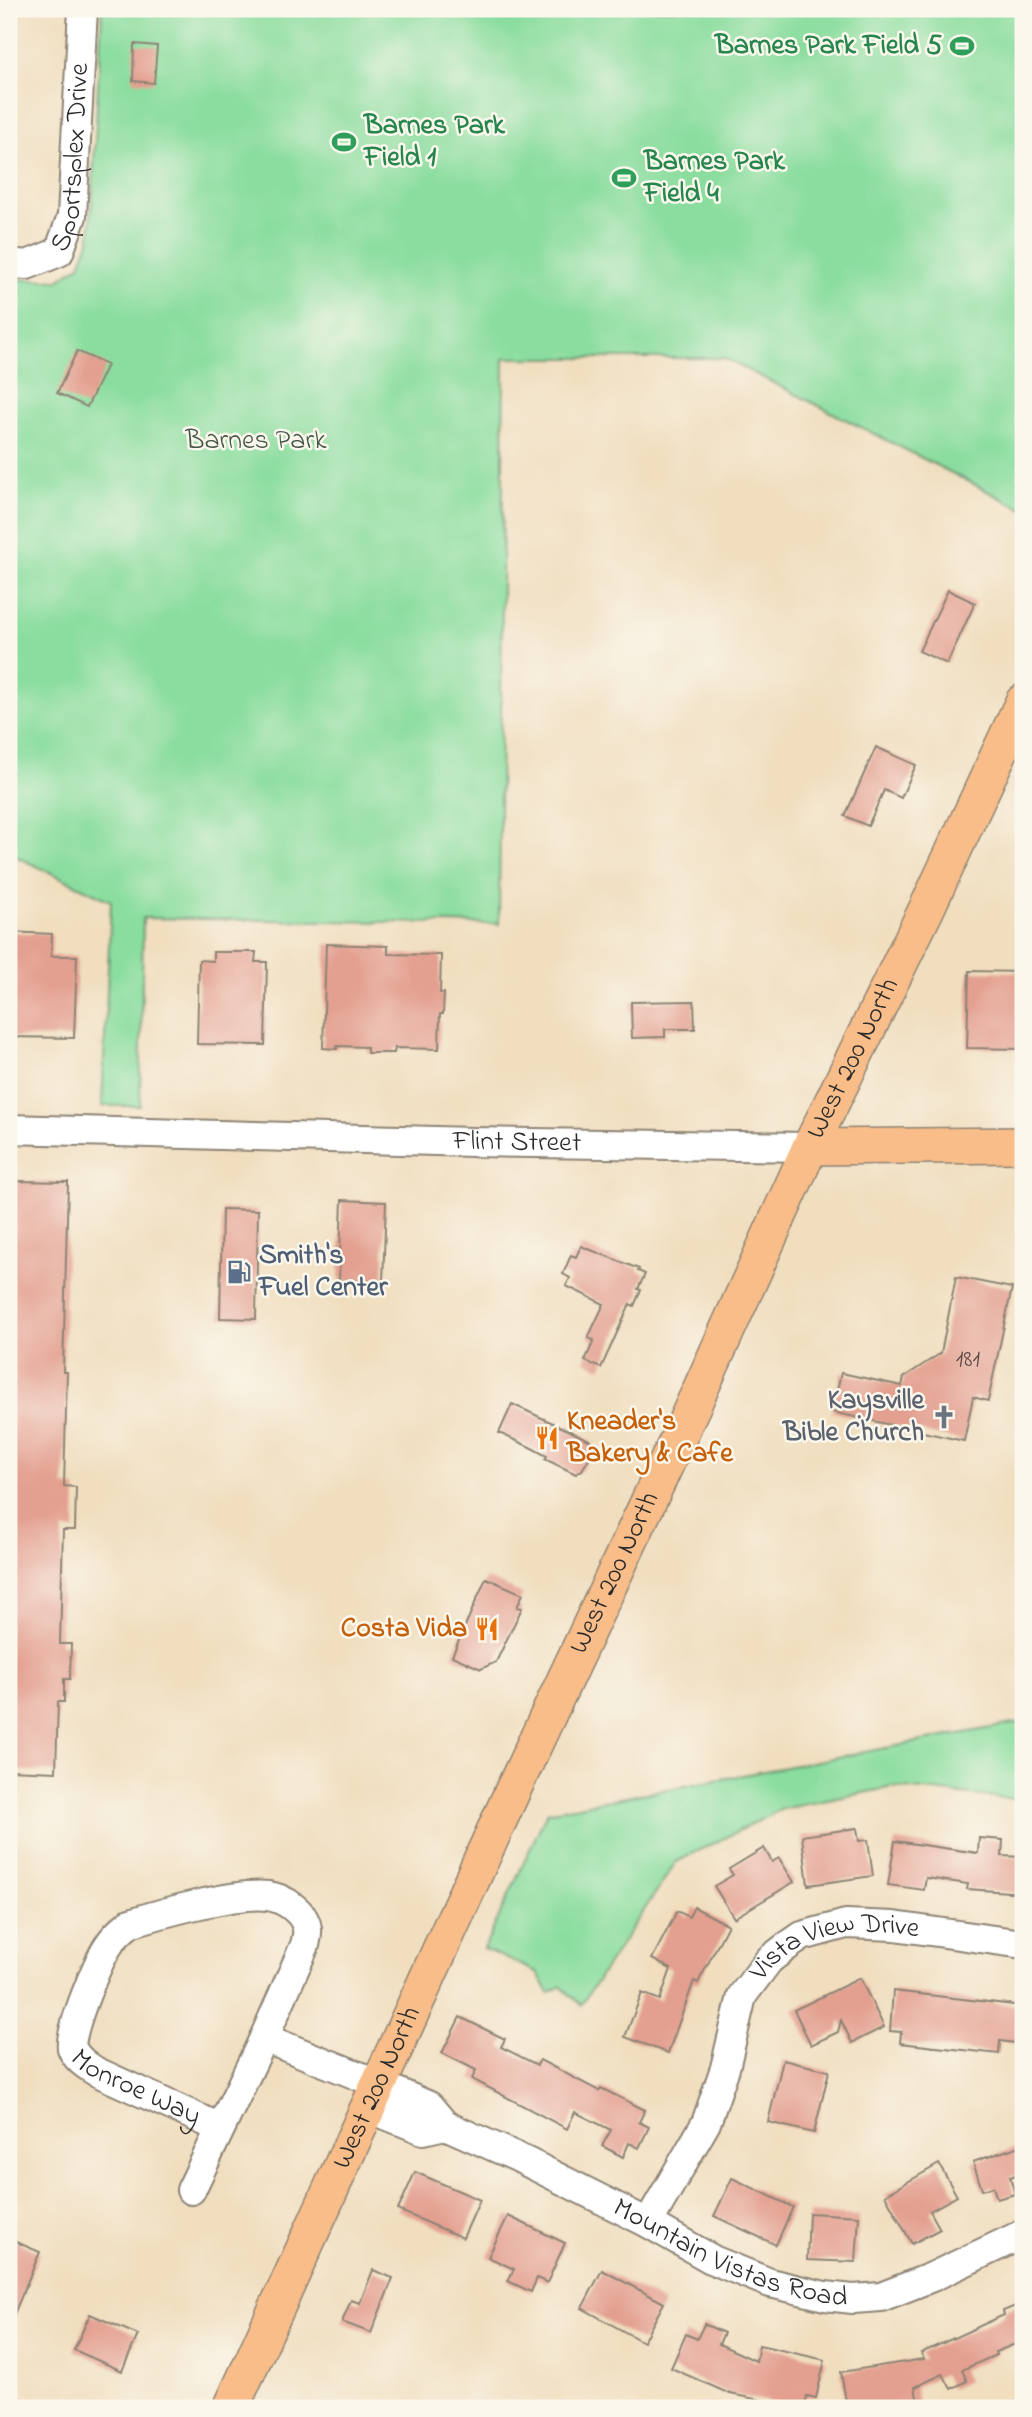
<svg xmlns="http://www.w3.org/2000/svg" width="1032" height="2417" font-family="'Indie Flower',sans-serif">
  <rect width="100%" height="100%" fill="#fbf7ec"/>
  <filter id="ink" filterUnits="userSpaceOnUse"><feTurbulence type="fractalNoise" baseFrequency=".0143" numOctaves="2"/><feDisplacementMap in="SourceGraphic" scale="14" xChannelSelector="R" yChannelSelector="G"/><feConvolveMatrix kernelMatrix="1 2 1 2 8 2 1 2 1" color-interpolation-filters="sRGB"/></filter>
  <filter id="wash" filterUnits="userSpaceOnUse"><feTurbulence type="fractalNoise" baseFrequency=".00686" numOctaves="4" result="noise"/><feDisplacementMap in="SourceGraphic" scale="28" xChannelSelector="R" yChannelSelector="G"/><feGaussianBlur stdDeviation="1.57" result="paint"/><feColorMatrix in="noise" values="0 0 0 0 0 0 0 0 0 0 0 0 0 0 0 0 0 1.4 0 .05"/><feComposite in="paint" operator="in"/></filter>
  <g filter="url(#wash)">
    <rect width="100%" height="100%" fill="#f0debf"/>
    <g fill="#8add9f" stroke="#5a8465" stroke-width="2">
      <polygon points="102,9 1023,9 1023,509 724,358 504,358 499,924 143,918 140,1106 102,1106 111,901 9,853 9,279 58,280 80,265 90,239"/>
      <polygon points="1023,1722 1023,1800 893,1787 782,1809 676,1862 581,2005 561,1986 549,1993 537,1972 484,1949 547,1812"/>
    </g>
    <g id="blocks">
      <g fill="#e39f8f">
        <polygon points="134,44 157,46 154,83 133,81"/>
        <polygon points="77,351 107,365 87,407 57,393"/>
        <polygon points="948,590 975,603 947,664 919,651"/>
        <polygon points="876,747 916,765 901,798 884,790 868,826 845,816"/>
        <polygon points="9,932 52,934 51,956 77,956 74,1038 9,1037"/>
        <polygon points="326,944 388,946 388,954 441,955 440,993 444,993 443,1014 440,1014 439,1049 395,1048 394,1053 367,1053 367,1047 337,1046 337,1049 323,1048"/>
        <polygon points="213,952 256,952 255,962 267,962 265,1045 197,1044 199,960 213,961"/>
        <polygon points="969,971 1023,972 1023,1049 967,1048"/>
        <polygon points="694,1001 695,1029 665,1029 665,1037 632,1038 631,1002"/>
        <polygon points="15,1181 68,1182 63,1372 67,1372 64,1486 76,1487 75,1530 63,1530 60,1644 71,1644 70,1679 64,1679 64,1702 58,1702 56,1772 9,1770 9,1371"/>
        <polygon points="342,1200 386,1202 383,1282 339,1280"/>
        <polygon points="222,1209 258,1210 256,1319 220,1318"/>
        <polygon points="581,1246 639,1269 638,1271 645,1274 638,1289 641,1290 634,1306 630,1304 601,1368 585,1361 594,1340 588,1338 604,1304 566,1286 570,1278 563,1274 571,1255 576,1257"/>
        <polygon points="956,1277 1012,1288 988,1401 973,1397 964,1441 832,1412 841,1373 902,1386 904,1377 941,1353"/>
        <polygon points="512,1404 591,1441 591,1455 582,1470 576,1474 545,1459 547,1456 530,1447 499,1433"/>
        <polygon points="486,1578 523,1594 517,1607 522,1608 496,1662 481,1669 452,1656"/>
        <polygon points="857,1828 859,1841 868,1840 873,1876 808,1885 802,1836"/>
        <polygon points="979,1838 1003,1840 1002,1856 1023,1857 1023,1893 967,1889 968,1884 926,1878 924,1890 888,1885 895,1841 978,1853"/>
        <polygon points="764,1848 772,1862 779,1858 794,1882 734,1918 714,1886 733,1875 729,1869"/>
        <polygon points="694,1907 728,1925 698,1983 694,1981 668,2053 625,2037 642,1993 660,2000 671,1969 652,1959 677,1911 689,1917"/>
        <polygon points="860,1978 884,2027 852,2043 841,2020 838,2032 811,2045 794,2010"/>
        <polygon points="893,1991 1023,2006 1023,2044 1000,2041 999,2054 900,2043 901,2032 890,2031"/>
        <polygon points="460,2017 505,2039 501,2047 537,2065 540,2060 599,2091 601,2088 645,2110 639,2122 649,2127 639,2148 629,2143 623,2157 602,2146 611,2130 575,2112 567,2129 472,2079 476,2070 442,2053"/>
        <polygon points="783,2060 829,2071 814,2133 768,2122"/>
        <polygon points="1023,2145 1023,2173 1010,2177 1015,2194 997,2199 993,2187 982,2190 973,2162"/>
        <polygon points="939,2164 957,2196 930,2211 940,2229 912,2244 885,2195"/>
        <polygon points="415,2172 480,2200 463,2238 398,2210"/>
        <polygon points="732,2178 793,2207 776,2245 714,2216"/>
        <polygon points="809,2213 859,2216 856,2262 807,2260"/>
        <polygon points="508,2216 565,2243 547,2283 537,2278 531,2292 508,2281 514,2269 488,2257"/>
        <polygon points="9,2239 40,2252 9,2326"/>
        <polygon points="373,2270 393,2278 371,2333 342,2322 351,2300 360,2303"/>
        <polygon points="602,2270 664,2303 643,2342 582,2308"/>
        <polygon points="1023,2303 1023,2341 995,2352 996,2355 962,2370 967,2381 951,2389 943,2374 915,2387 919,2408 847,2408 841,2372 924,2359 921,2353 1004,2315 1003,2311"/>
        <polygon points="90,2314 138,2335 122,2371 74,2350"/>
        <polygon points="704,2324 724,2333 719,2344 756,2361 759,2345 825,2360 816,2398 807,2396 804,2408 801,2408 730,2394 671,2368 686,2334 697,2339"/>
      </g>
    </g>
  </g>
  <g filter="url(#ink)">
    <use href="#blocks" fill-opacity="0" stroke="#8e8475" stroke-width="2"/>
    <g fill="none" stroke-linecap="round" stroke-linejoin="round">
      <g stroke="#8e8475" stroke-width="32">
        <g id="minor">
          <path id="s1" d="M9,263L27,265L59,252L72,216L83,9"/>
          <path id="s2" d="M9,1129L472,1142L810,1147"/>
          <path id="s3" d="M264,2038L379,2084L429,2106L445,2125L517,2157L648,2223L713,2260L770,2283L825,2296L853,2299L881,2297L932,2277L1023,2234"/>
          <polyline points="368,2108 423,2130 445,2125"/>
          <path id="s4" d="M191,2190L264,2038L305,1945C306,1940 308,1933 307,1929C305,1912 284,1898 268,1896C236,1892 162,1913 130,1923C121,1930 114,1936 108,1946C98,1962 68,2033 72,2048C76,2059 86,2065 95,2071L220,2128"/>
          <path id="s5" d="M648,2223L706,2123L725,2068L742,1996L769,1960L786,1947L802,1936L846,1924L894,1926L1023,1944"/>
        </g>
      </g>
      <g stroke="#8e8475" stroke-width="38">
        <g id="major">
          <polyline points="810,1147 1023,1145"/>
          <path id="s6" d="M231,2408L513,1790L682,1430L810,1147L926,910L1023,702"/>
        </g>
      </g>
      <use href="#minor" stroke="#fff" stroke-width="28"/>
      <use href="#major" stroke="#f8bd89" stroke-width="35"/>
    </g>
  </g>
  <defs>
    <g id="stadium-bare" transform="scale(1.89)"><path d="M0-5a6.5 5 0 1 0 0 10a6.5 5 0 1 0 0-10ZM-3.5-1.8h7v3.6h-7Z" fill="#2e9e5b" stroke="#fbf7ec" stroke-width="2.5" paint-order="stroke"/></g>
    <g id="fuel-bare" transform="scale(1.89)"><path d="M-5.5-6h7V0h2V4h1.3V-2.5L3-4.5l.8-.8L6-3V5H2.5V1h-1V6h-7ZM-4.2-4.7v3.2H.2V-4.7Z" fill="#5c6f8a" stroke="#fbf7ec" stroke-width="2.5" paint-order="stroke"/></g>
    <g id="church-bare" transform="scale(1.89)"><path d="M-1.2-6h2.4v3.5h3.3v2.4h-3.3V6h-2.4V-.1h-3.3v-2.4h3.3Z" fill="#6b7280" stroke="#fbf7ec" stroke-width="2.5" paint-order="stroke"/></g>
    <g id="restaurant-bare" transform="scale(1.89)"><path d="M-5-6h1v4h1v-4h1v4h1v-4h1v5L-1.5 .5V6h-2V.5L-5-1ZM5-6V6H3V1.5H1.5Q1.5-4 5-6Z" fill="#e8710a" stroke="#fbf7ec" stroke-width="2.5" paint-order="stroke"/></g>
  </defs>
  <g fill-rule="evenodd">
    <use href="#stadium-bare" x="962" y="46"/>
    <use href="#stadium-bare" x="344" y="142"/>
    <use href="#stadium-bare" x="624" y="178"/>
    <use href="#fuel-bare" x="239" y="1272"/>
    <use href="#church-bare" x="944" y="1417"/>
    <use href="#restaurant-bare" x="547" y="1438"/>
    <use href="#restaurant-bare" x="487" y="1629"/>
  </g>
  <g text-anchor="middle" dominant-baseline="central" stroke-width="5" stroke-linejoin="round" paint-order="stroke">
    <g font-size="24" fill="#594844">
      <text x="968" y="1360">181</text>
    </g>
    <g font-size="28" font-weight="bold" fill="#27864d" stroke="#fbf7ec" text-anchor="start">
      <text x="942" y="46" text-anchor="end">Barnes Park Field 5</text>
      <text x="364" y="126">Barnes Park<tspan x="364" dy="32">Field 1</tspan></text>
      <text x="644" y="162">Barnes Park<tspan x="644" dy="32">Field 4</tspan></text>
    </g>
    <g font-size="28" fill="#2b2b2b" stroke="#fbf7ec">
      <text stroke="none"><textPath href="#s1" startOffset="149">Sportsplex Drive</textPath></text>
      <text stroke="none"><textPath href="#s6" startOffset="1486">West 200 North</textPath></text>
      <text stroke="none"><textPath href="#s2" startOffset="508">Flint Street</textPath></text>
      <text stroke="none"><textPath href="#s6" startOffset="919">West 200 North</textPath></text>
      <text stroke="none"><textPath href="#s5" startOffset="362">Vista View Drive</textPath></text>
      <text stroke="none"><textPath href="#s4" startOffset="700">Monroe Way</textPath></text>
      <text stroke="none"><textPath href="#s6" startOffset="352">West 200 North</textPath></text>
      <text stroke="none"><textPath href="#s3" startOffset="518">Mountain Vistas Road</textPath></text>
    </g>
    <g font-size="28" fill="#435848" stroke="#fbf7ec">
      <text x="256" y="441">Barnes Park</text>
    </g>
    <g font-size="28" font-weight="bold" fill="#4e5e75" stroke="#fbf7ec" text-anchor="start">
      <text x="259" y="1256">Smith's<tspan x="259" dy="32">Fuel Center</tspan></text>
    </g>
    <g font-size="28" font-weight="bold" fill="#5b616d" stroke="#fbf7ec" text-anchor="end">
      <text x="924" y="1401">Kaysville<tspan x="924" dy="32">Bible Church</tspan></text>
    </g>
    <g font-size="28" font-weight="bold" fill="#c56008" stroke="#fbf7ec" text-anchor="start">
      <text x="567" y="1422">Kneader's<tspan x="567" dy="32">Bakery &amp; Cafe</tspan></text>
      <text x="467" y="1629" text-anchor="end">Costa Vida</text>
    </g>
  </g>
  <rect width="1032" height="2417" fill="none" stroke="#fbf7ec" stroke-width="35"/>
</svg>
